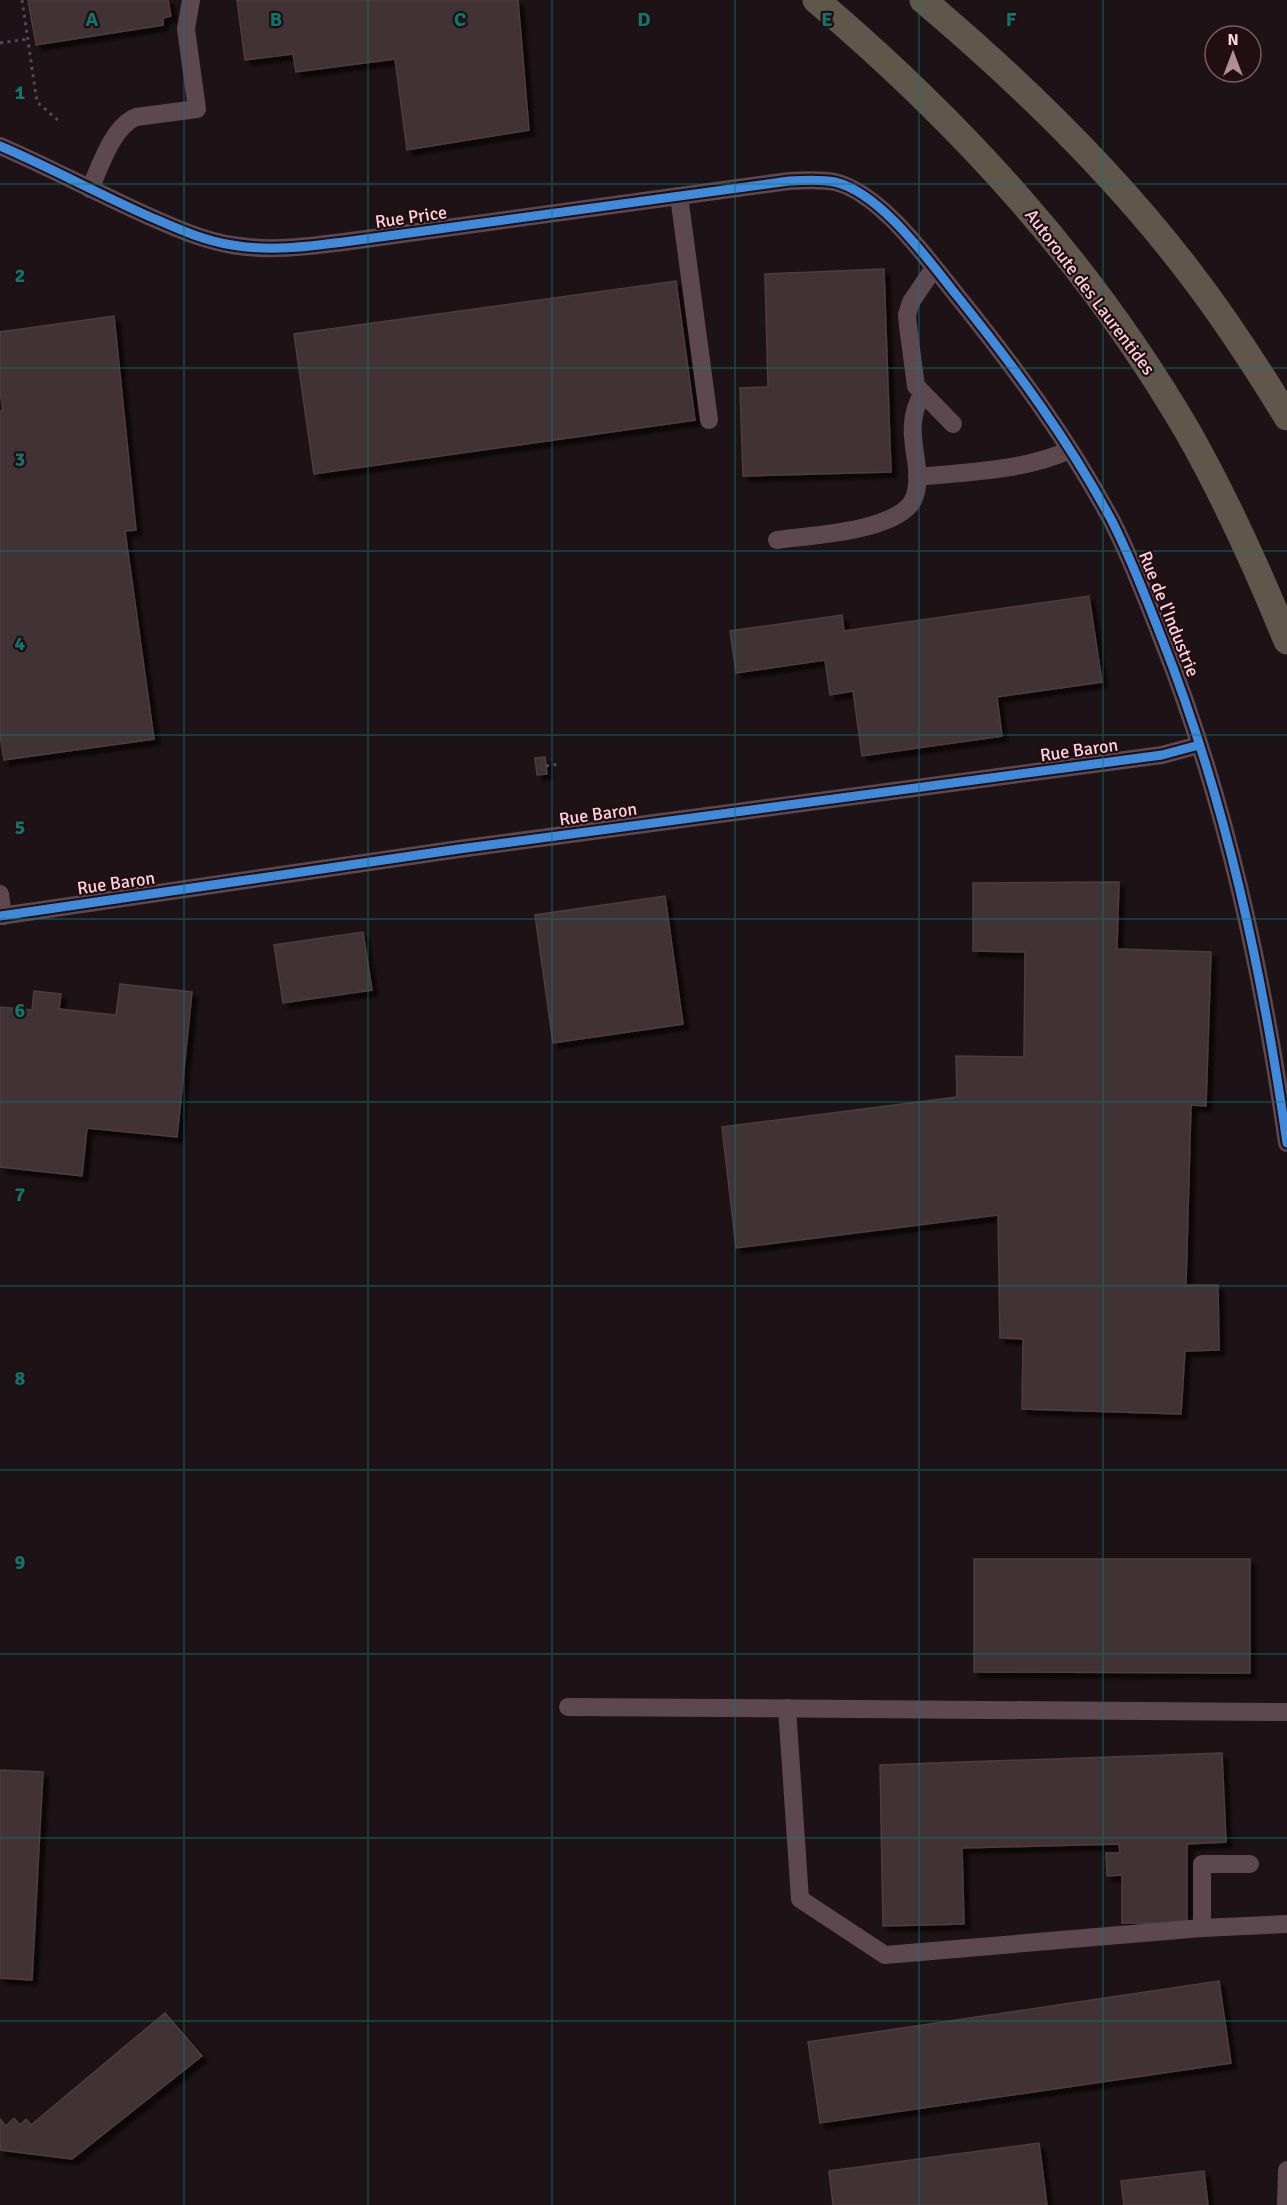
<svg xmlns="http://www.w3.org/2000/svg" width="1287" height="2205" font-family="Signika,sans-serif">
  <defs>
    <filter id="shadow"><feDropShadow dx="5.5" dy="5.5" stdDeviation="1.5" flood-color="#0009"/></filter>
  </defs>
  <rect width="100%" height="100%" fill="#1d1215"/>
  <g fill="#3f3034" stroke="#503c41" stroke-width="1.5" filter="url(#shadow)">
    <polygon points="28,0 168,0 171,16 163,18 163,25 36,45"/>
    <polygon points="237,0 518,0 529,130 407,150 395,59 296,72 293,54 245,60"/>
    <polygon points="884,269 891,472 743,476 740,388 768,387 765,274"/>
    <polygon points="676,281 695,420 314,474 294,334"/>
    <polygon points="114,316 136,530 125,531 154,739 4,760 0,735 0,411 3,410 0,392 0,332"/>
    <polygon points="1089,596 1102,682 997,697 1002,736 862,756 853,691 830,695 825,660 736,673 730,631 842,615 844,631"/>
    <polygon points="545,757 547,774 537,775 535,758"/>
    <polygon points="1119,882 1117,949 1211,952 1206,1106 1191,1105 1186,1285 1218,1285 1219,1350 1185,1351 1181,1414 1022,1409 1023,1339 1000,1338 998,1215 736,1248 722,1127 957,1097 956,1056 1024,1057 1025,952 973,951 973,883"/>
    <polygon points="665,896 683,1024 553,1043 535,915"/>
    <polygon points="363,932 372,990 283,1003 274,945"/>
    <polygon points="120,984 192,992 177,1137 87,1128 82,1176 0,1167 0,1007 32,1010 34,991 61,994 59,1009 116,1015"/>
    <polygon points="974,1559 1250,1559 1250,1673 974,1672"/>
    <polygon points="1222,1753 1226,1842 1187,1844 1187,1923 1122,1923 1122,1875 1107,1876 1106,1853 1120,1853 1119,1844 962,1848 964,1924 883,1926 880,1765"/>
    <polygon points="0,1770 43,1772 32,1980 0,1978"/>
    <polygon points="1219,1981 1231,2063 820,2123 808,2042"/>
    <polygon points="165,2013 202,2056 72,2159 0,2150 0,2119 6,2126 14,2118 20,2125 26,2119 31,2125"/>
    <polygon points="1039,2143 1047,2205 833,2205 829,2171"/>
    <polygon points="1204,2171 1208,2205 1124,2205 1121,2181"/>
  </g>
  <g fill="none" stroke-linecap="round" stroke-linejoin="round">
    <g stroke="#5a4558" stroke-width="3" stroke-dasharray="3 4.5" stroke-linecap="butt">
      <polyline points="22,0 37,102 60,122"/>
      <polyline points="0,43 28,39"/>
      <polyline points="546,766 559,764"/>
    </g>
    <g stroke="#5d484f" stroke-width="18">
      <path d="M0,146C49,167 97,193 146,215C174,227 201,240 232,245C272,252 311,246 351,241L789,181C804,180 820,179 835,182C881,193 929,261 958,297C1016,369 1070,442 1113,523C1132,561 1147,600 1162,639C1226,801 1262,970 1287,1143"/>
      <path d="M90,189C100,167 112,127 136,117L197,109L186,29L191,0"/>
      <polyline points="679,196 709,420"/>
      <polyline points="934,268 911,302 907,315 908,326 916,386 953,424"/>
      <path d="M917,477C968,472 1023,471 1070,450"/>
      <path d="M777,540C812,535 886,532 910,505C919,494 918,473 916,460C912,436 909,415 923,393"/>
      <polyline points="0,894 3,916"/>
      <polyline points="0,916 459,849 1162,755 1199,745"/>
      <polyline points="568,1707 1287,1712"/>
      <polyline points="787,1708 800,1899 885,1955 1202,1928 1202,1864 1250,1864"/>
      <polyline points="1202,1928 1287,1924"/>
      <polyline points="1286,2205 1287,2170"/>
    </g>
    <g stroke="#60564b" stroke-width="27">
      <path d="M816,0C963,125 1090,264 1188,432C1226,499 1258,570 1287,641"/>
      <path d="M923,0C1019,81 1110,169 1187,269C1224,317 1256,366 1287,417"/>
    </g>
    <g stroke="#210e12" stroke-width="13">
      <g id="cycleway">
        <path d="M0,146C49,167 97,193 146,215C174,227 201,240 232,245C272,252 311,246 351,241L789,181C804,180 820,179 835,182C881,193 929,261 958,297C1016,369 1070,442 1113,523C1132,561 1147,600 1162,639C1226,801 1262,970 1287,1143"/>
        <polyline points="0,916 459,849 1162,755 1199,745"/>
      </g>
    </g>
    <use href="#cycleway" stroke="#408adc" stroke-width="9"/>
  </g>
  <path fill="none" stroke="#0f766e" stroke-width="1.5" stroke-opacity="0.55" d="M184,0V2205M368,0V2205M552,0V2205M735,0V2205M919,0V2205M1103,0V2205M0,184H1287M0,368H1287M0,551H1287M0,735H1287M0,919H1287M0,1102H1287M0,1286H1287M0,1470H1287M0,1654H1287M0,1838H1287M0,2021H1287"/>
  <g text-anchor="middle" dominant-baseline="central" stroke-width="4.5" stroke-linejoin="round" paint-order="stroke">
    <g font-size="18" fill="#fdd0dd" stroke="#210e12">
      <text transform="translate(411 217) rotate(-8)">Rue Price</text>
      <text transform="translate(1090 292) rotate(53)">Autoroute des Laurentides</text>
      <text transform="translate(1169 614) rotate(68)">Rue de l'Industrie</text>
      <text transform="translate(1079 750) rotate(-8)">Rue Baron</text>
      <text transform="translate(598 814) rotate(-8)">Rue Baron</text>
      <text transform="translate(116 883) rotate(-8)">Rue Baron</text>
    </g>
  </g>
  <g font-size="20" text-anchor="middle" font-weight="bold" fill="#0f766e" stroke="#210e12" stroke-width="4.5" stroke-linejoin="round" paint-order="stroke">
    <text x="92" y="26">A</text>
    <text x="276" y="26">B</text>
    <text x="460" y="26">C</text>
    <text x="644" y="26">D</text>
    <text x="827" y="26">E</text>
    <text x="1011" y="26">F</text>
    <text x="20" y="99">1</text>
    <text x="20" y="282">2</text>
    <text x="20" y="466">3</text>
    <text x="20" y="650">4</text>
    <text x="20" y="834">5</text>
    <text x="20" y="1017">6</text>
    <text x="20" y="1201">7</text>
    <text x="20" y="1385">8</text>
    <text x="20" y="1569">9</text>
  </g>
  <g transform="translate(1233 54)"><circle r="28" fill="#210e12" stroke="#795c63" stroke-width="1.5"/>
  <path d="M0-4.5L10 22L0 15L-10 22Z" fill="#af8e97"/>
  <text y="-9" font-size="16" font-weight="bold" text-anchor="middle" fill="#fdd0dd">N</text>
  </g>
</svg>
